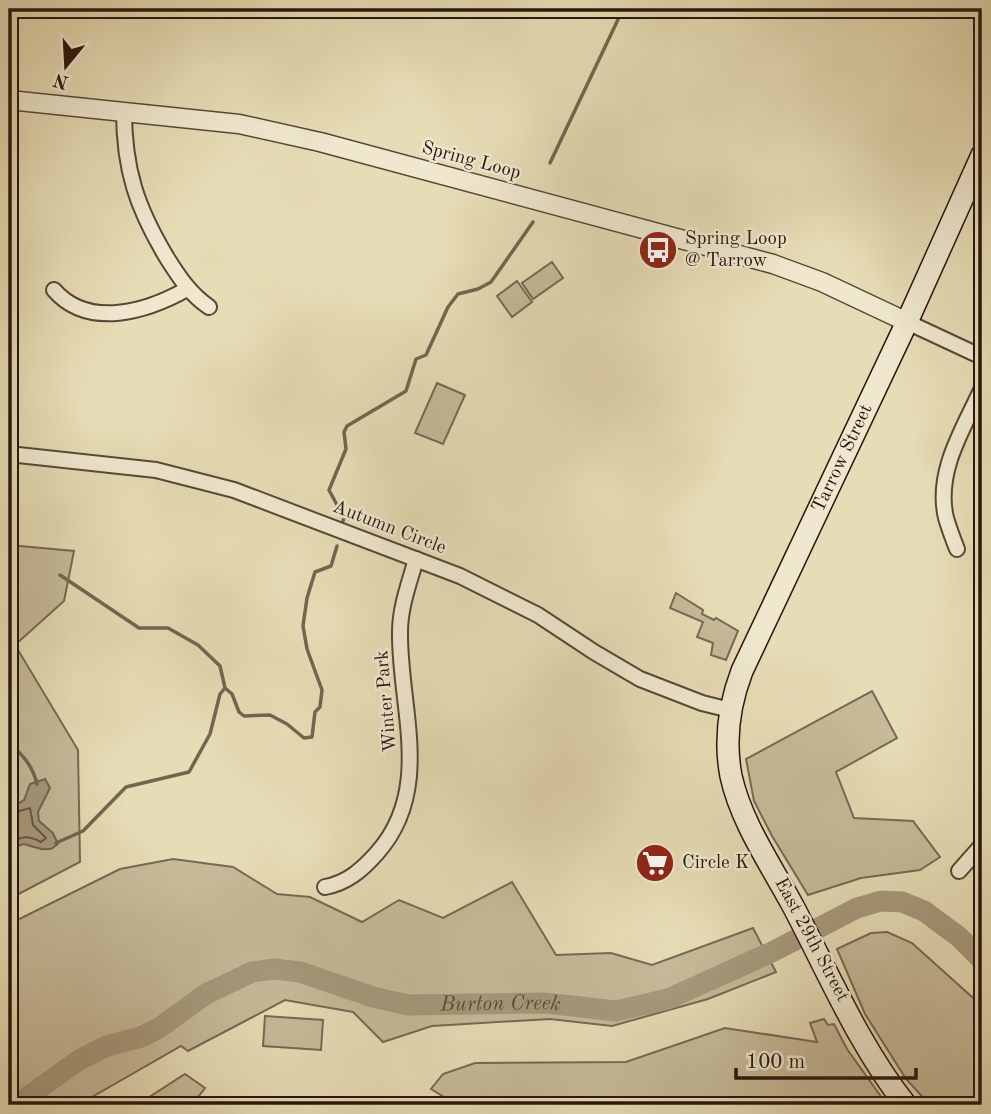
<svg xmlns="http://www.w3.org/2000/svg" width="991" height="1114" font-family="'Old Standard TT',serif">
  <rect width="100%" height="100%" fill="#e6dcb5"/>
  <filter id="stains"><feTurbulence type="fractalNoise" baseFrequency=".00286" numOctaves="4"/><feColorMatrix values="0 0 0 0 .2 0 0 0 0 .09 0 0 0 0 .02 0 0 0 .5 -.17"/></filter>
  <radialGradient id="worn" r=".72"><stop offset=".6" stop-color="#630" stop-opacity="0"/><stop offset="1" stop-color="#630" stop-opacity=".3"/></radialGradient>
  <g fill="#c6ba99" stroke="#786854" stroke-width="2">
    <polygon points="552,262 563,278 533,299 522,283"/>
    <polygon points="517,281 532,302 512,317 497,296"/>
    <polygon points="437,383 465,395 443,444 415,433"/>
    <polygon points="9,545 74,551 64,601 15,645 78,750 80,862 9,899"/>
    <polygon points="676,593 703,610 702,614 714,620 716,618 738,631 726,660 711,655 713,643 697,637 703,622 670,608"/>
    <polygon points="872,691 897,738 836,772 854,818 913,821 940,857 920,870 861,878 808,895 772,836 754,801 746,759"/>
    <polygon points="173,859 233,867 277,894 310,897 362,922 399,900 443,918 512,882 556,955 611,953 652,965 753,928 776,972 708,999 612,1026 550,1019 432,1026 383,1042 353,1012 285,1000 188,1051 181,1046 92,1097 92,1101 83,1105 9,1105 9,924 120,869"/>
    <polygon points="887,932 912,943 982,1006 982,1105 930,1105 906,1079 865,1014 837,949 871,933"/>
    <polygon points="265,1016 323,1020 321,1050 263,1046"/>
    <polygon points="824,1019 828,1025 834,1024 847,1049 887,1105 457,1105 431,1089 443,1074 475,1063 626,1062 725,1028 817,1042 810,1023"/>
    <polygon points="185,1074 205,1088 192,1105 137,1105"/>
  </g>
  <path fill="#a6997c" stroke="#746550" stroke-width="2" d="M45,779L50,788L38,812L39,821L53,833L58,844L51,849C47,849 42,850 38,848C21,844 27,841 9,851V809L24,800L30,784Z"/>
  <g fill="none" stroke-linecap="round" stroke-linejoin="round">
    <path stroke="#685845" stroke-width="2" d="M9,814L30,808L33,825L46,838L41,842C28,835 22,836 9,843"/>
    <g stroke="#746550" stroke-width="3.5">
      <polyline points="550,163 623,9"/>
      <polyline points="343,521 344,518 329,490 346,449 344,432 347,426 406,391 416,359 426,355 448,307 458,294 478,289 491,282 533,222"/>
      <polyline points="60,575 139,628 168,628 198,645 220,666 225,688 232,694 239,712 244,716 270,715 287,724 304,738 312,737 315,712 320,707 322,690 307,649 303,626 307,598 315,572 331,566 337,546"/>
      <path d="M9,743C22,754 33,766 37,784"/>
      <polyline points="56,843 83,831 126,787 189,772 210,734 220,694 225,688"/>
    </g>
    <path stroke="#a6997c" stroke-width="21" id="s1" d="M16,1105L79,1060L107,1046L141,1037L159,1028L206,994L252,972L274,969L300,972L373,997L408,1005L545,1003L616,1011L668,999L772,952L857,908L881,901L902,902L924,911L959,937L982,960"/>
    <g stroke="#584838" stroke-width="18">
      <g id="minor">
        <path d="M124,111C124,170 137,208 167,258C179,277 190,294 209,307"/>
        <path d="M54,290C89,330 148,311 187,289"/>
        <polyline points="907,322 982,357"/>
        <polyline points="9,454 156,470 234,490 460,576 538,615 594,652 640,679 702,703 730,710"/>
        <path d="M957,549C953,539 949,528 946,518C935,471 964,428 982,388"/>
        <polyline points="959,871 982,845"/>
        <path d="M325,887C347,883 362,870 377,853C434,789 399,707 400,632C400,607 409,584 416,559"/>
      </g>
    </g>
    <g stroke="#584838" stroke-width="21">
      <polyline id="tertiary" points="9,100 239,124 320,142 773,264 822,282 907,322"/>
    </g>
    <g stroke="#29160e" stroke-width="24">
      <g id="secondary">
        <path id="s2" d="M906,1105C859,1046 828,972 793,906C771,865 741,822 731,776C724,739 729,705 742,671L907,322L982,155"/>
      </g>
    </g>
    <use href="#minor" stroke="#efe8cf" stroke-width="14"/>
    <use href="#tertiary" stroke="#efe8cf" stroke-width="18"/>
    <use href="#secondary" stroke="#efe8cf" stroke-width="21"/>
  </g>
  <defs>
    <g id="bus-disc" transform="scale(2.0125)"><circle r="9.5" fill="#8f2418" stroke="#efe8cf"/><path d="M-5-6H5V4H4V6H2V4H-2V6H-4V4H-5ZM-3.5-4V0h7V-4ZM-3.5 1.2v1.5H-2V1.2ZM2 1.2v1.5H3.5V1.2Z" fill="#fff"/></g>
    <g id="supermarket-disc" transform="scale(2.0125)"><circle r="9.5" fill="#8f2418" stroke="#efe8cf"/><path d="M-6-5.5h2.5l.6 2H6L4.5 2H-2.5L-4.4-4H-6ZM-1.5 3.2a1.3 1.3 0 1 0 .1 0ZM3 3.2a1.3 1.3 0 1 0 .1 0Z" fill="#fff"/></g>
  </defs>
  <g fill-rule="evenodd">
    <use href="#bus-disc" x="658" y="250"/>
    <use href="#supermarket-disc" x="655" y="863"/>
  </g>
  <g text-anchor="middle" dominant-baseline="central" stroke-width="5" stroke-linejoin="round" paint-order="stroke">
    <g font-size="19" fill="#29160e" stroke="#efe8cf">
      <text transform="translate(471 161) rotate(15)">Spring Loop</text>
      <text stroke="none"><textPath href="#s2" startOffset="716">Tarrow Street</textPath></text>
      <text transform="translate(389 528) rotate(21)">Autumn Circle</text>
      <text transform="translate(387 701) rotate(-95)">Winter Park</text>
      <text transform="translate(811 940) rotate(62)">East 29th Street</text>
    </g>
    <g font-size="19" fill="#29160e" stroke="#efe8cf" text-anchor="start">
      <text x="685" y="239">Spring Loop<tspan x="685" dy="22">@ Tarrow</tspan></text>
      <text x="682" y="863">Circle K</text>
    </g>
    <g font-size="21" font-style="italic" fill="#5b4a3a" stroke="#efe8cf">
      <text stroke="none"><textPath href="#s1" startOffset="527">Burton Creek</textPath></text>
    </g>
  </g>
  <rect width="991" height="1114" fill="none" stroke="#e6dcb5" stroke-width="35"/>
  <rect x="10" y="10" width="970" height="1093" fill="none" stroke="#29160e" stroke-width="3.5"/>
  <rect x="18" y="18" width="956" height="1079" fill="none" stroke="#29160e" stroke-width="2"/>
  <g transform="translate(66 66) rotate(198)" stroke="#efe8cf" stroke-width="5" paint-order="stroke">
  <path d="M0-5L12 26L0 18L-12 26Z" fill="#29160e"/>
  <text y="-10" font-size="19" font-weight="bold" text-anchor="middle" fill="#29160e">N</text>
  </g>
  <path d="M736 1068v10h180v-10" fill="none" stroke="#29160e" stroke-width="3.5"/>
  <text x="746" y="1068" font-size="21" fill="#29160e" stroke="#efe8cf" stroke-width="5" paint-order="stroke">100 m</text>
  <rect width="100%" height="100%" filter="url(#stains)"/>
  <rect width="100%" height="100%" fill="url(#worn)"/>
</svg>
